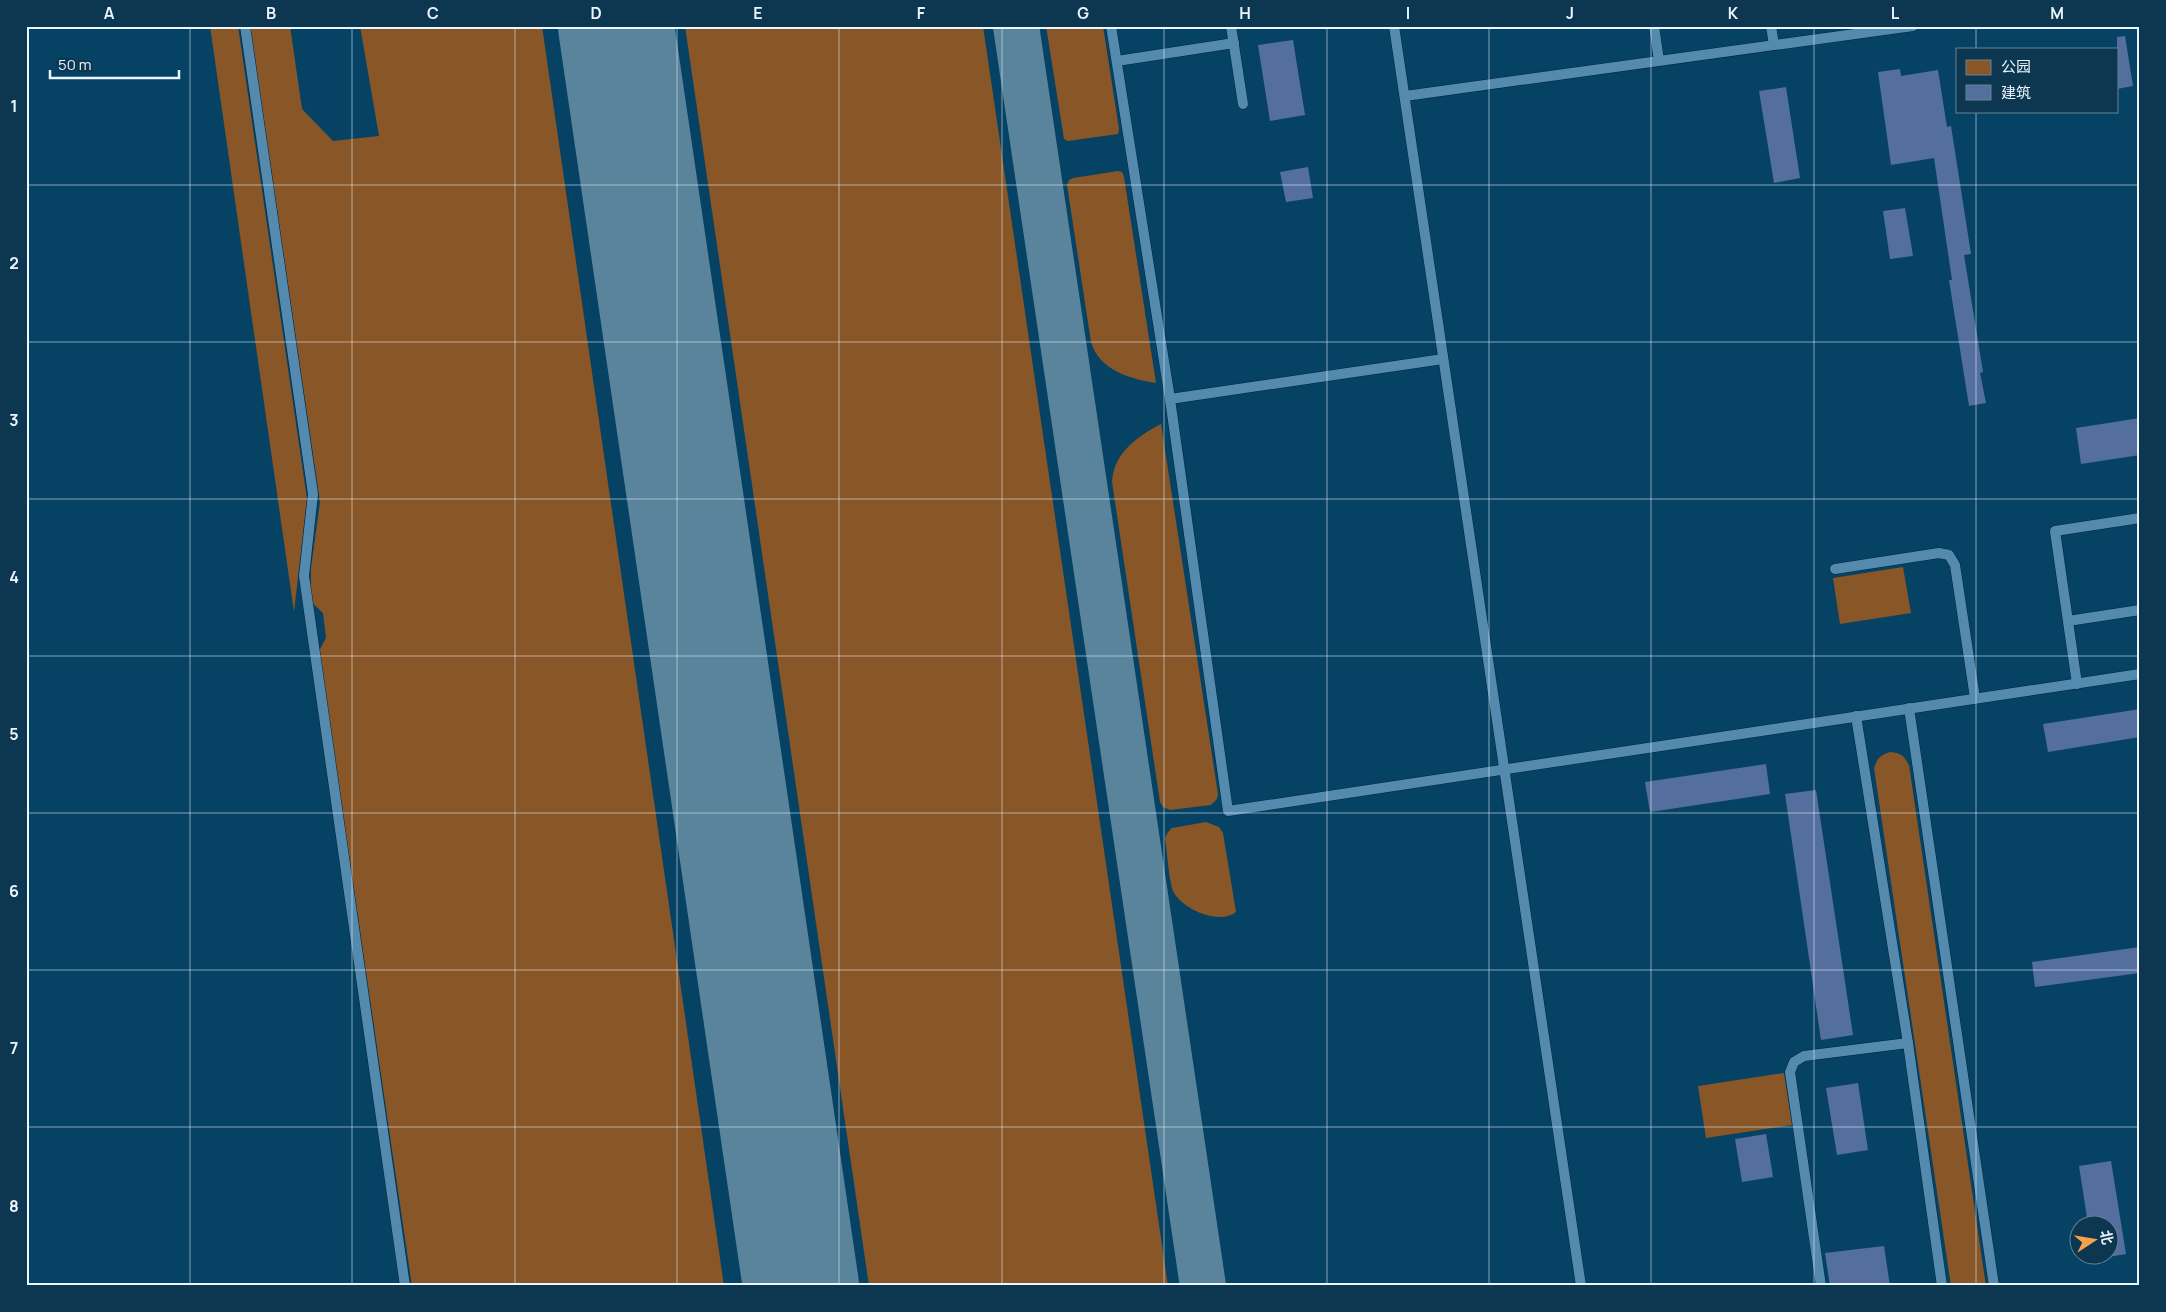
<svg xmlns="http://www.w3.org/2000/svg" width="2166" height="1312" font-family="Manrope,'Noto Sans SC',sans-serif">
  <rect width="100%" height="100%" fill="#064263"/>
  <g fill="#885627">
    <polygon points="210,26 238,26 307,499 294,612"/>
    <polygon points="250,26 290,26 302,109 333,141 379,136 360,26 542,26 724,1286 412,1286 319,651 326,638 323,613 311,602 311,568 320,502"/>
    <polygon points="685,26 983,26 1168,1286 869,1286"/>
    <polygon points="1046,26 1103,26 1119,129 1118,134 1068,141 1064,139"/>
    <path d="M1118,171L1122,172L1124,177L1156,383C1130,379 1099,370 1091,342L1067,185L1069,180L1073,178Z"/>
    <path d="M1161,424L1218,794L1217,799L1211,805L1170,810L1163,807L1160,802L1112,482C1113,453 1138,436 1161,424Z"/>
    <polygon points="1903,567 1911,613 1840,624 1833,578"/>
    <path d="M1890,752C1901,753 1904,756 1909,765L1986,1286H1951L1874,768C1877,759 1880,755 1890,752Z"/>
    <path d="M1206,822L1219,827L1223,833L1236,912C1220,925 1184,910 1174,893C1169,884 1167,849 1165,838L1168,832L1172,828Z"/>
    <polygon points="1784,1073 1792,1125 1706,1138 1698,1086"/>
  </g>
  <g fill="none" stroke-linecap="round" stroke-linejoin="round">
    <polyline stroke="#5a849c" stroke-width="46" points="1016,26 1203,1286"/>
    <polyline stroke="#5a849c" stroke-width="116" points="616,26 801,1286"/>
  </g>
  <g fill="#546f9e">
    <polygon points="2125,36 2133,86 2117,89 2117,37"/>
    <polygon points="1293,40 1305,115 1270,121 1258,45"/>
    <polygon points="1900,69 1901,76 1938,70 1947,127 1951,126 1971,254 1964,255 1983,372 1980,373 1986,403 1969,406 1949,280 1952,280 1934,158 1891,165 1878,72"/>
    <polygon points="1786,87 1800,178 1774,183 1759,91"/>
    <polygon points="1308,167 1313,198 1286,202 1280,172"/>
    <polygon points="1905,208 1913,256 1890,259 1883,211"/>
    <polygon points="2140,418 2140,455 2081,464 2076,428"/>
    <polygon points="2140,709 2140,737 2048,752 2043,724"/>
    <polygon points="1766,764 1770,794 1650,812 1645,782"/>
    <polygon points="1816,790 1853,1035 1821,1040 1785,794"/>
    <polygon points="2140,947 2140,973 2035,987 2032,962"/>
    <polygon points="1858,1083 1868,1150 1837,1155 1826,1088"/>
    <polygon points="1766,1134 1773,1177 1742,1182 1735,1139"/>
    <polygon points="2111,1161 2126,1254 2108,1257 2108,1224 2088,1224 2079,1166"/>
    <polygon points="1884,1246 1890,1286 1830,1286 1825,1253"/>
  </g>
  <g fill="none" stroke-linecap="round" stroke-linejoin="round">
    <g stroke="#002740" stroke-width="11">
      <g id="lane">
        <polyline points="245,26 313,494 304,576 405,1286"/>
        <polyline points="1111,26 1170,399"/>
        <polyline points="1231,26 1243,104"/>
        <polyline points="1394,26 1581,1286"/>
        <polyline points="1654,26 1659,61"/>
        <polyline points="1771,26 1774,45"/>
        <polyline points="1117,61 1234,43"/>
        <polyline points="1405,96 1913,26"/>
        <polyline points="1443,359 1170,399 1228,811 2140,674"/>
        <polyline points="1835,569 1939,553 1949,555 1955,565 1975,698"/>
        <polyline points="2068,621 2140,610"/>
        <polyline points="2077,684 2055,531 2140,518"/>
        <polyline points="1909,708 1994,1286"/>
        <polyline points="1856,716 1908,1043 1942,1286"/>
        <polyline points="1821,1286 1790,1072 1794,1062 1804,1056 1908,1043"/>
      </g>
    </g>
    <use href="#lane" stroke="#558aaf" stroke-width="10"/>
  </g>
  <path fill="none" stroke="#eaf5fd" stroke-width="1" stroke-opacity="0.55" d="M190,26V1286M352,26V1286M515,26V1286M677,26V1286M839,26V1286M1002,26V1286M1164,26V1286M1327,26V1286M1489,26V1286M1651,26V1286M1814,26V1286M1976,26V49M1976,111V1286M26,185H2140M26,342H2140M26,499H2140M26,656H2140M26,813H2140M26,970H2140M26,1127H2140"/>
  <rect width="2166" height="1312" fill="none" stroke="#0d3751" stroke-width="55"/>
  <rect x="1956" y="48" width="162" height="65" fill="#0d3751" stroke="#658396"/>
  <rect x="1966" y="60" width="25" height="15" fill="#885627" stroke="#658396"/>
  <text x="2001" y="72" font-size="15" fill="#eaf5fd">公园</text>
  <rect x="1966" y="85" width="25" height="15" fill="#546f9e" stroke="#658396"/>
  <text x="2001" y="98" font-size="15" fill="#eaf5fd">建筑</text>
  <g transform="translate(2094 1240) rotate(78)"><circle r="24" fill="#0d3751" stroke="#658396"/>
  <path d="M0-4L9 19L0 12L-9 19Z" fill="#f9a04c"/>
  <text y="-8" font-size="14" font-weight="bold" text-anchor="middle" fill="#eaf5fd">北</text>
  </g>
  <path d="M50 70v8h129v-8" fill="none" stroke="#eaf5fd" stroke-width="2.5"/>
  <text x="58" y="70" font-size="15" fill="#eaf5fd" stroke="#0d3751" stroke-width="4" paint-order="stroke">50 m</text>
  <rect x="28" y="28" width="2110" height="1256" fill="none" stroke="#eaf5fd" stroke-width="2"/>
  <g font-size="16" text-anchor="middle" font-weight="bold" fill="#eaf5fd">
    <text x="109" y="19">A</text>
    <text x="271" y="19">B</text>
    <text x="433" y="19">C</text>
    <text x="596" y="19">D</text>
    <text x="758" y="19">E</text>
    <text x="921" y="19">F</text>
    <text x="1083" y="19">G</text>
    <text x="1245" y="19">H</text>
    <text x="1408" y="19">I</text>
    <text x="1570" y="19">J</text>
    <text x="1733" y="19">K</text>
    <text x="1895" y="19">L</text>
    <text x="2057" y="19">M</text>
    <text x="14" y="112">1</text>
    <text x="14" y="269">2</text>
    <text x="14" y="426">3</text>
    <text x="14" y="583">4</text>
    <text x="14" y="740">5</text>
    <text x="14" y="897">6</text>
    <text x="14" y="1054">7</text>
    <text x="14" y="1212">8</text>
  </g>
</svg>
